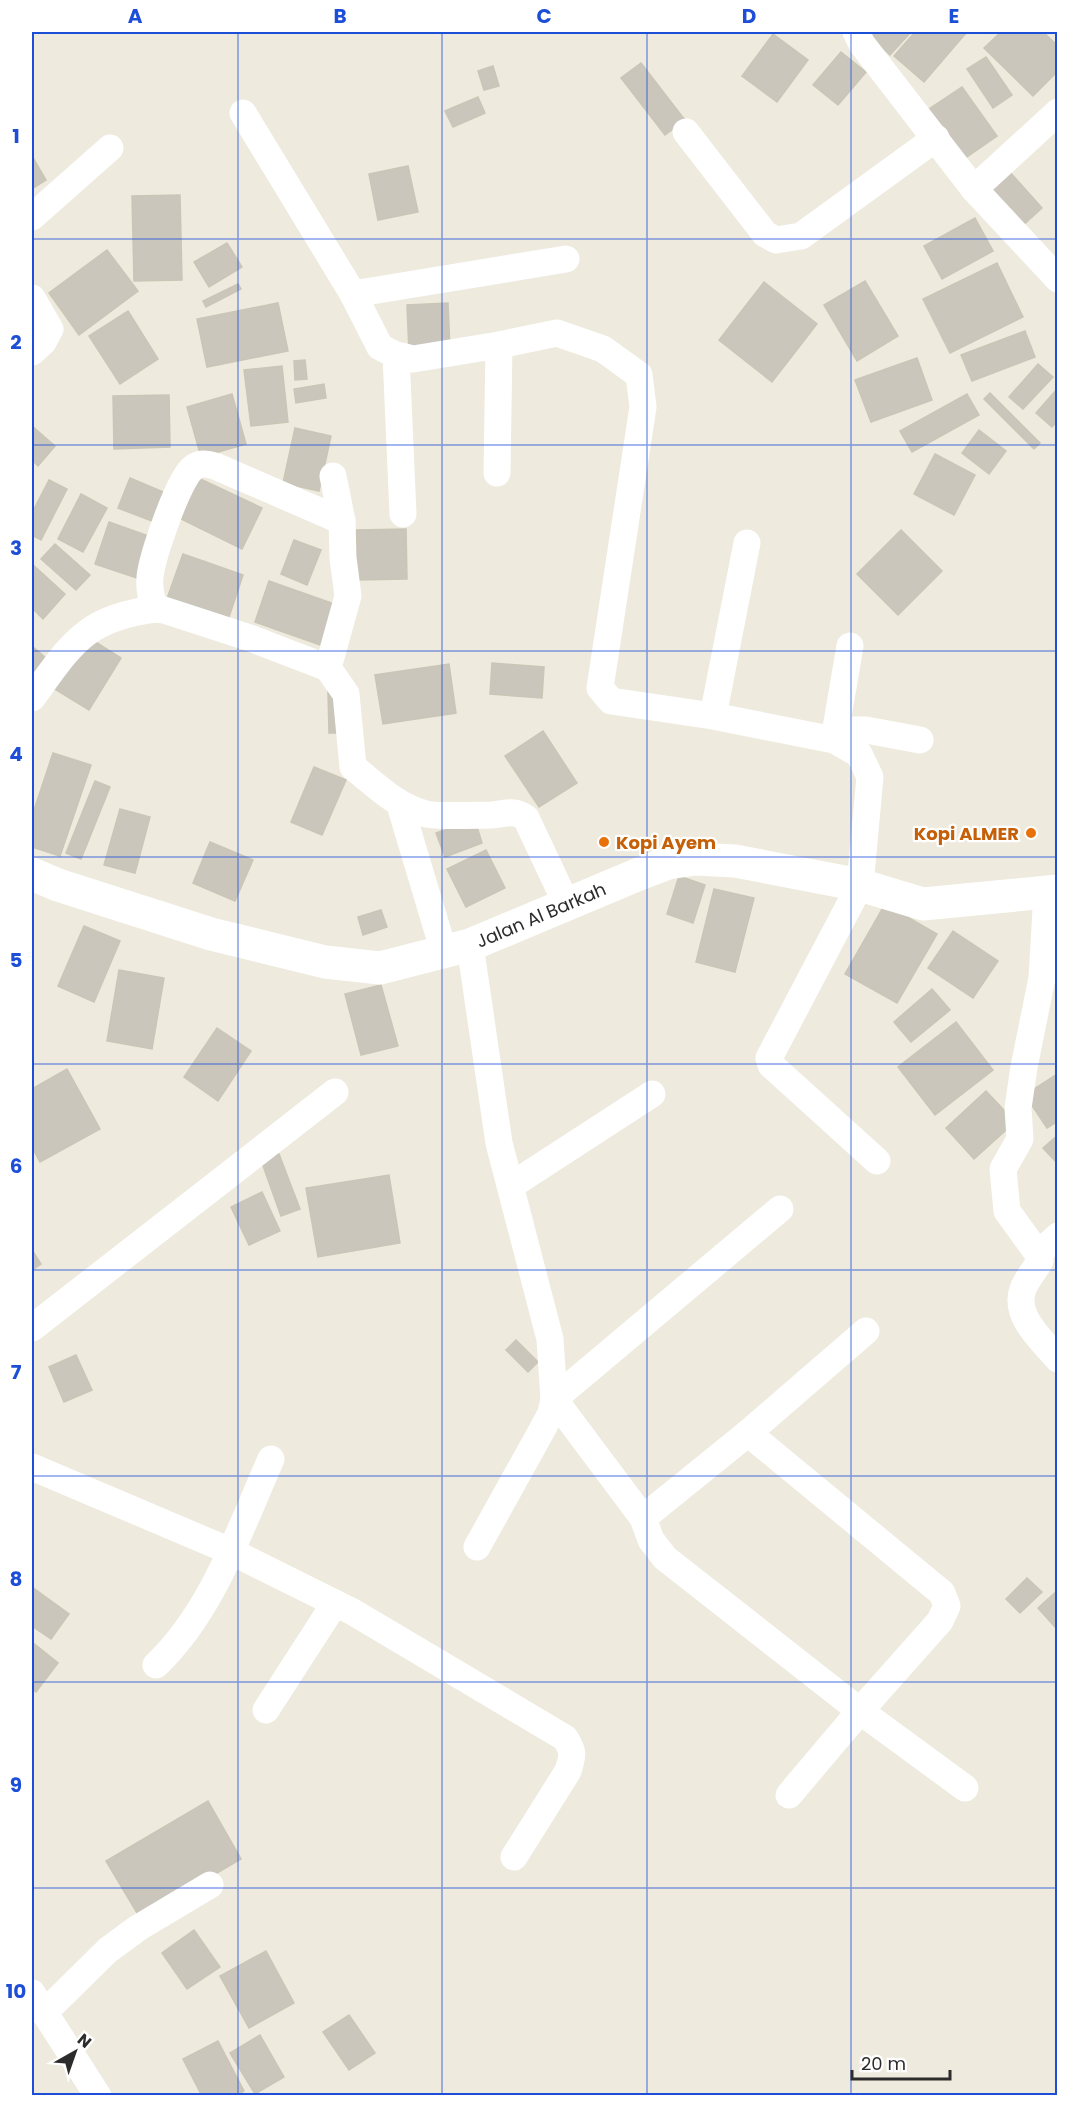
<svg xmlns="http://www.w3.org/2000/svg" width="1089" height="2127" font-family="Poppins,sans-serif">
  <rect width="100%" height="100%" fill="#eeeadd"/>
  <g fill="#cac6bc" stroke="#cac6b6" stroke-width="1.5">
    <polygon points="869,32 911,32 890,55 867,33"/>
    <polygon points="915,32 965,32 966,33 924,82 894,56"/>
    <polygon points="1001,32 1043,32 1058,46 1058,71 1033,96 984,48"/>
    <polygon points="773,34 808,60 777,102 742,76"/>
    <polygon points="841,52 866,72 838,105 813,85"/>
    <polygon points="986,57 1012,95 993,108 967,69"/>
    <polygon points="641,63 685,120 665,135 621,78"/>
    <polygon points="493,66 499,86 484,90 478,71"/>
    <polygon points="962,87 997,136 964,159 929,109"/>
    <polygon points="478,97 485,113 453,127 445,111"/>
    <polygon points="32,156 46,180 32,189"/>
    <polygon points="408,166 418,212 378,220 369,174"/>
    <polygon points="1008,170 1042,208 1020,228 986,190"/>
    <polygon points="180,195 182,280 134,281 132,196"/>
    <polygon points="975,218 993,251 942,279 924,246"/>
    <polygon points="227,243 242,267 209,287 194,262"/>
    <polygon points="107,250 138,291 79,335 49,293"/>
    <polygon points="997,263 1023,317 950,353 923,299"/>
    <polygon points="865,281 898,336 857,361 824,305"/>
    <polygon points="764,282 817,324 772,382 719,340"/>
    <polygon points="238,284 241,289 206,307 203,301"/>
    <polygon points="278,303 288,351 207,367 197,319"/>
    <polygon points="448,303 450,350 409,352 407,305"/>
    <polygon points="128,311 158,359 120,384 89,336"/>
    <polygon points="1025,331 1035,357 972,381 961,355"/>
    <polygon points="917,358 932,400 871,422 855,380"/>
    <polygon points="305,360 307,379 295,380 294,361"/>
    <polygon points="1038,364 1053,377 1023,409 1009,397"/>
    <polygon points="282,366 288,422 251,426 244,370"/>
    <polygon points="324,384 326,398 296,403 294,389"/>
    <polygon points="1058,388 1058,420 1052,427 1036,413"/>
    <polygon points="990,393 1040,443 1034,449 984,399"/>
    <polygon points="232,394 246,444 201,457 187,407"/>
    <polygon points="967,394 979,415 912,452 900,431"/>
    <polygon points="169,395 170,447 114,449 113,396"/>
    <polygon points="32,426 55,446 38,466 32,460"/>
    <polygon points="295,428 331,436 319,491 283,483"/>
    <polygon points="979,430 1006,451 989,474 962,453"/>
    <polygon points="935,454 975,475 954,515 914,494"/>
    <polygon points="194,476 262,508 242,549 175,516"/>
    <polygon points="130,478 163,492 152,521 118,508"/>
    <polygon points="49,480 67,489 41,540 32,535 32,513"/>
    <polygon points="81,494 107,508 83,552 58,539"/>
    <polygon points="109,522 154,538 140,579 95,564"/>
    <polygon points="406,529 407,579 357,580 356,530"/>
    <polygon points="901,530 942,571 898,615 857,574"/>
    <polygon points="294,540 321,550 307,585 281,574"/>
    <polygon points="55,544 90,575 76,590 41,559"/>
    <polygon points="183,554 243,575 226,626 165,604"/>
    <polygon points="32,564 65,594 43,619 32,608"/>
    <polygon points="269,581 340,606 326,647 255,622"/>
    <polygon points="86,636 121,658 89,710 53,688"/>
    <polygon points="32,646 54,665 32,690"/>
    <polygon points="492,663 544,667 542,698 490,694"/>
    <polygon points="449,664 456,713 383,724 375,675"/>
    <polygon points="340,691 341,733 329,733 328,692"/>
    <polygon points="543,731 577,783 539,807 505,756"/>
    <polygon points="53,753 91,765 60,856 32,847 32,816"/>
    <polygon points="314,767 346,780 322,835 291,822"/>
    <polygon points="95,781 110,787 81,859 66,853"/>
    <polygon points="120,809 150,817 135,873 104,865"/>
    <polygon points="475,820 482,843 445,857 436,833"/>
    <polygon points="210,842 253,860 235,901 193,883"/>
    <polygon points="486,850 505,888 466,907 447,869"/>
    <polygon points="679,876 705,885 693,923 667,914"/>
    <polygon points="714,889 754,898 735,972 696,962"/>
    <polygon points="885,904 937,934 897,1003 845,974"/>
    <polygon points="381,910 387,927 363,935 358,917"/>
    <polygon points="84,926 120,941 94,1002 58,986"/>
    <polygon points="953,931 998,961 973,998 928,968"/>
    <polygon points="119,970 164,978 152,1049 107,1041"/>
    <polygon points="381,985 398,1046 361,1055 345,994"/>
    <polygon points="932,989 950,1010 911,1042 894,1022"/>
    <polygon points="956,1022 993,1070 935,1115 898,1067"/>
    <polygon points="217,1028 251,1051 218,1101 184,1077"/>
    <polygon points="67,1069 100,1129 40,1162 32,1147 32,1089"/>
    <polygon points="1057,1074 1058,1121 1047,1128 1025,1095"/>
    <polygon points="986,1091 1015,1122 974,1159 946,1128"/>
    <polygon points="1058,1135 1058,1164 1043,1148"/>
    <polygon points="279,1154 300,1209 281,1216 261,1160"/>
    <polygon points="389,1175 400,1243 318,1257 306,1188"/>
    <polygon points="262,1192 280,1231 249,1245 231,1207"/>
    <polygon points="32,1250 41,1264 32,1270"/>
    <polygon points="516,1340 538,1362 528,1372 506,1350"/>
    <polygon points="76,1355 92,1390 64,1402 49,1367"/>
    <polygon points="1027,1578 1042,1592 1020,1613 1006,1599"/>
    <polygon points="32,1587 69,1614 51,1639 32,1626"/>
    <polygon points="1058,1590 1058,1627 1056,1628 1038,1608"/>
    <polygon points="32,1642 58,1663 36,1692 32,1689"/>
    <polygon points="208,1801 241,1859 140,1918 106,1861"/>
    <polygon points="194,1930 220,1967 187,1989 162,1953"/>
    <polygon points="266,1951 294,2003 249,2028 220,1976"/>
    <polygon points="349,2015 375,2053 349,2070 323,2032"/>
    <polygon points="260,2035 284,2077 255,2094 230,2053"/>
    <polygon points="218,2041 244,2091 236,2096 202,2096 183,2059"/>
  </g>
  <g fill="none" stroke-linecap="round" stroke-linejoin="round">
    <g stroke="#fff" stroke-width="27">
      <polyline points="856,32 862,44 974,189 1058,279"/>
      <polyline points="243,113 353,294 380,347 396,355 413,359 499,345 557,333 603,349 639,375 643,407 600,688 611,701 713,716 834,740 859,754 870,777 860,885 769,1058 771,1065 877,1161"/>
      <polyline points="686,132 765,234 776,240 801,236 936,138"/>
      <polyline points="974,189 1058,112"/>
      <polyline points="32,217 110,148"/>
      <polyline points="353,294 566,259"/>
      <polyline points="32,298 50,329 43,342 32,352"/>
      <polyline points="396,355 403,514"/>
      <polyline points="497,473 499,345"/>
      <path d="M333,476L342,521L343,558L348,596L328,668L346,694L353,767C376,785 397,807 426,814C439,817 476,815 491,815C505,814 514,809 526,818L566,903"/>
      <polyline points="850,646 834,740 850,730 866,730 920,740"/>
      <path d="M328,668L250,638L164,610L155,609C151,599 149,589 150,577C152,558 178,479 193,468C200,462 207,464 215,466L342,521"/>
      <path d="M32,698C71,645 84,618 155,609"/>
      <polyline points="713,716 747,543"/>
      <polyline points="400,805 444,952"/>
      <path d="M1047,892L1042,978L1024,1067L1018,1108L1020,1139L1003,1169L1007,1211L1038,1254L1040,1261C1035,1270 1026,1280 1023,1289C1013,1316 1042,1340 1058,1359"/>
      <polyline points="470,945 499,1143 550,1339 554,1399 551,1413 542,1430 477,1547"/>
      <polyline points="512,1185 652,1094"/>
      <polyline points="1038,1254 1058,1236"/>
      <polyline points="32,1328 335,1092"/>
      <polyline points="748,1433 866,1331"/>
      <path d="M32,1467L230,1551L353,1612L565,1738C574,1752 573,1755 568,1771L514,1857"/>
      <polyline points="643,1518 748,1433 942,1593 947,1606 940,1621 860,1711 665,1558 651,1540 643,1518 554,1399 780,1209"/>
      <path d="M156,1665C212,1612 240,1529 271,1459"/>
      <polyline points="266,1710 335,1603"/>
      <polyline points="789,1795 860,1711 965,1788"/>
      <polyline points="32,1993 98,2096"/>
      <polyline points="44,2013 108,1950 138,1928 210,1885"/>
    </g>
    <polyline stroke="#fff" stroke-width="33" points="32,874 58,885 211,934 325,962 380,968 470,945 639,874 668,863 696,859 735,861 860,885 923,904 1058,891"/>
  </g>
  <path fill="none" stroke="#1d4ed8" stroke-width="1.5" stroke-opacity="0.55" d="M238,32V2096M442,32V2096M647,32V2096M851,32V2096M32,239H1058M32,445H1058M32,651H1058M32,857H1058M32,1064H1058M32,1270H1058M32,1476H1058M32,1682H1058M32,1888H1058"/>
  <g fill="#e8710a" stroke="#fff" stroke-width="2">
    <circle cx="1031" cy="833" r="6"/>
    <circle cx="604" cy="842" r="6"/>
  </g>
  <g text-anchor="middle" dominant-baseline="central" stroke-width="4.5" stroke-linejoin="round" paint-order="stroke">
    <g font-size="18" font-weight="bold" fill="#c56008" stroke="#fff" text-anchor="end">
      <text x="1019" y="833">Kopi ALMER</text>
      <text x="616" y="842" text-anchor="start">Kopi Ayem</text>
    </g>
    <g font-size="18" fill="#2c2c2c" stroke="#fff">
      <text transform="translate(541 915) rotate(-23)">Jalan Al Barkah</text>
    </g>
  </g>
  <rect width="1089" height="2127" fill="none" stroke="#ffffff" stroke-width="66"/>
  <g transform="translate(75 2052) rotate(40)" stroke="#ffffff" stroke-width="4.5" paint-order="stroke">
  <path d="M0-4.5L10 22L0 15L-10 22Z" fill="#2c2c2c"/>
  <text y="-9" font-size="16" font-weight="bold" text-anchor="middle" fill="#2c2c2c">N</text>
  </g>
  <path d="M852 2070v9h98v-9" fill="none" stroke="#2c2c2c" stroke-width="3"/>
  <text x="861" y="2070" font-size="18" fill="#2c2c2c" stroke="#ffffff" stroke-width="4.5" paint-order="stroke">20 m</text>
  <rect x="33" y="33" width="1023" height="2061" fill="none" stroke="#1d4ed8" stroke-width="2"/>
  <g font-size="20" text-anchor="middle" font-weight="bold" fill="#1d4ed8">
    <text x="135" y="23">A</text>
    <text x="340" y="23">B</text>
    <text x="544" y="23">C</text>
    <text x="749" y="23">D</text>
    <text x="954" y="23">E</text>
    <text x="16" y="143">1</text>
    <text x="16" y="349">2</text>
    <text x="16" y="555">3</text>
    <text x="16" y="761">4</text>
    <text x="16" y="967">5</text>
    <text x="16" y="1173">6</text>
    <text x="16" y="1379">7</text>
    <text x="16" y="1586">8</text>
    <text x="16" y="1792">9</text>
    <text x="16" y="1998">10</text>
  </g>
</svg>
